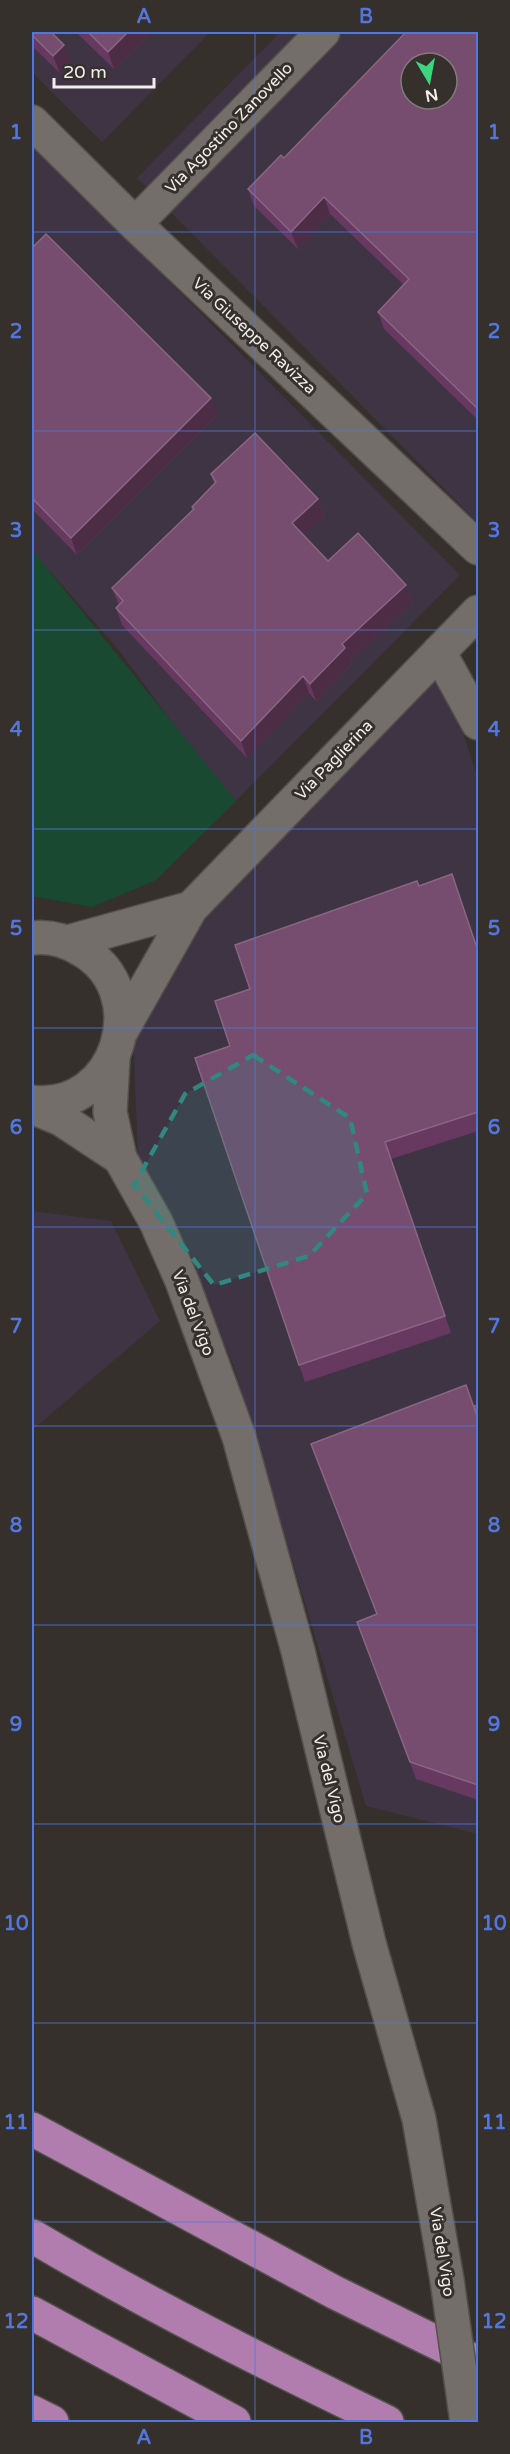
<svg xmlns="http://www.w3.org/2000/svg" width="510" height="2454" font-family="'Varela Round',sans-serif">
  <rect width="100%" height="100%" fill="#35302c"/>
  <g fill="#3f3443" fill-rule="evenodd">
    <polygon points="32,32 210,32 102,142 32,72"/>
    <path d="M280,32H478V523L137,178ZM411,63H447V99H411Z"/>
    <polygon points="32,143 460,575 236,801 196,755 119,650 32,551"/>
    <polygon points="435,672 460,724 478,779 478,1834 366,1806 234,1367 206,1301 138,1161 133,1030 203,904"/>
    <polygon points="32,1211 111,1221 160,1321 32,1430"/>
  </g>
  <polygon fill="#194a31" points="32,550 236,801 156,880 92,907 32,896"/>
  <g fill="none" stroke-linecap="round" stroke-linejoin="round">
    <g stroke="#53504c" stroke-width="36">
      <g id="minor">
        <polyline points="32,122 135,224 478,548"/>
        <polyline points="135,224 323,32"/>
        <polyline points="439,652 478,723"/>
        <path d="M32,938C49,936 65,940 80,949C156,991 118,1113 32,1102"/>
        <polyline points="68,942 191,908"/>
        <polyline points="122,1030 191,908 478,612"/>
        <polyline points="113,1058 110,1112 120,1158 156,1222 182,1281 239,1437 298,1651 369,1943 419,2119 447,2280"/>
        <polyline points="32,1107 61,1119 120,1158"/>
      </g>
    </g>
    <g stroke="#53504c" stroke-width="36">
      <g id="highway">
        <polyline points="32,2129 334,2292 478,2363"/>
        <path d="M32,2236C147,2304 267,2364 387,2422"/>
        <polyline points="32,2313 234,2422"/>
        <polyline points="32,2412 52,2422"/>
      </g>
    </g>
    <use href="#minor" stroke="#736e69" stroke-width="33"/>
    <use href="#highway" stroke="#b17cae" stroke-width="33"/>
    <g stroke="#53504c" stroke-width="36" stroke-linecap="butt">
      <polyline id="minor-bridge" points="447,2280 467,2422"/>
    </g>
    <use href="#minor-bridge" stroke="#736e69" stroke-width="33"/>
  </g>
  <g fill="#673960">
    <polygon points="32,32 70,62 60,73 32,46"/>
    <polygon points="76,32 151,32 114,69"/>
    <polygon points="478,32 478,420 384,329 378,312 404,285 330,214 298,249 254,206 248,189 284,158"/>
    <polygon points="32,248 217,415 77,555 32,509"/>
    <polygon points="211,474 318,499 324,516 303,535 328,561 406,585 413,602 350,660 351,665 316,701 309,693 247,758 122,625 116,608 119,606 112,588 193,509 192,507 214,484"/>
    <polygon points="419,886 478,950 478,1131 391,1159 451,1333 305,1382 299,1365 230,1046 250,989"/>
    <polygon points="478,1419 478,1800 416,1779 357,1622 376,1614"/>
  </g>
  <g fill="#4d2d45">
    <polygon points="128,32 151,32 114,69 108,52"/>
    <polygon points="64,45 70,62 60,73 53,56"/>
    <polygon points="324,197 330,214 298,249 291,232"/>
    <polygon points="211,398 217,415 77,555 71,538"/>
    <polygon points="318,499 324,516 298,540 292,523"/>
    <polygon points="406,585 413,602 350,660 351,665 316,701 310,684 342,644"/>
    <polygon points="303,676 309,693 247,758 241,741"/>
  </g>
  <g fill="#764c6f" stroke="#896683" stroke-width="1.5" fill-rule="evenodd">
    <polygon points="32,32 51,32 64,45 53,56 32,35"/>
    <polygon points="88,32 128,32 108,52"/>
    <path d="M406,32H478V409L378,312L409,279L324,197L291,232L248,189L281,155L284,158ZM411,63H447V99H411Z"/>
    <polygon points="46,234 211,398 71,538 32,498 32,248"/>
    <polygon points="255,433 318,499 292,523 328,561 358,533 406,585 342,644 345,648 310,684 303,676 241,741 116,608 123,601 112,588 194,509 192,507 216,482 211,474"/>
    <polygon points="452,874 478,951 478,1112 385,1142 445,1316 299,1365 195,1058 230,1046 215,1001 250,989 235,945 417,881 419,886"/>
    <polygon points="466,1385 478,1419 478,1785 410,1762 357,1622 377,1614 311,1444"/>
    <polygon points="478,1405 478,1418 474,1406"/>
  </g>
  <path fill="#318881" fill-opacity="0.2" stroke="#318881" stroke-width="4.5" stroke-dasharray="12 8" stroke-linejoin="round" d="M253,1055L350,1118L367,1194L309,1256L214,1285L134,1185L185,1094Z"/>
  <path fill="none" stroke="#5276dd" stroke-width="1.5" stroke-opacity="0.55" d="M255,32V2422M32,232H478M32,431H478M32,630H478M32,829H478M32,1028H478M32,1227H478M32,1426H478M32,1625H478M32,1824H478M32,2023H478M32,2222H478"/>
  <g text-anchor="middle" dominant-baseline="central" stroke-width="6" stroke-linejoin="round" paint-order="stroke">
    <g font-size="16" fill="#f1eeeb" stroke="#35302c">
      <text transform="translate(229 128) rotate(-46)">Via Agostino Zanovello</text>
      <text transform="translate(254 336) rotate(43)">Via Giuseppe Ravizza</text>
      <text transform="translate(334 760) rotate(-46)">Via Paglierina</text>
      <text transform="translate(193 1313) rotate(69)">Via del Vigo</text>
      <text transform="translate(329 1779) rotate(76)">Via del Vigo</text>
      <text transform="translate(442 2252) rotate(81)">Via del Vigo</text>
    </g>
  </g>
  <rect width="510" height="2454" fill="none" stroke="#35302c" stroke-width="66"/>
  <g transform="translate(429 81) rotate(170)"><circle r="28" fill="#35302c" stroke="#807c78" stroke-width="1.5"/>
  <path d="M0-4.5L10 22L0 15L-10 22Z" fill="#3bd77f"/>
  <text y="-9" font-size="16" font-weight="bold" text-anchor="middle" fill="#f1eeeb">N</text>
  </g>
  <path d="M54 78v9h100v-9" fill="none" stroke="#f1eeeb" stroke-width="3"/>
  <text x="63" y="78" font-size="18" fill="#f1eeeb" stroke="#35302c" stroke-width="4.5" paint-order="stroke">20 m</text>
  <rect x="33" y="33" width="444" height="2388" fill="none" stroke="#5276dd" stroke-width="2"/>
  <g font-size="20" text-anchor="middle" font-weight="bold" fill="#5276dd">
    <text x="144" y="23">A</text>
    <text x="366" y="23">B</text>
    <text x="16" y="139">1</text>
    <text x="494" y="139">1</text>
    <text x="16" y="338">2</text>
    <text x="494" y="338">2</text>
    <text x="16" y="537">3</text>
    <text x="494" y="537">3</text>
    <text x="16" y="736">4</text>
    <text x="494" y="736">4</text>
    <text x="16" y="935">5</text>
    <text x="494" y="935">5</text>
    <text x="16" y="1134">6</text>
    <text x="494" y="1134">6</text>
    <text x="16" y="1333">7</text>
    <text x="494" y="1333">7</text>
    <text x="16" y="1532">8</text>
    <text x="494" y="1532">8</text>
    <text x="16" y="1731">9</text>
    <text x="494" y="1731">9</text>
    <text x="16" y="1930">10</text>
    <text x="494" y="1930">10</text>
    <text x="16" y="2129">11</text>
    <text x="494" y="2129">11</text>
    <text x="16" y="2328">12</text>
    <text x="494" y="2328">12</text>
    <text x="144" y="2444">A</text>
    <text x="366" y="2444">B</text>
  </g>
</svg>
